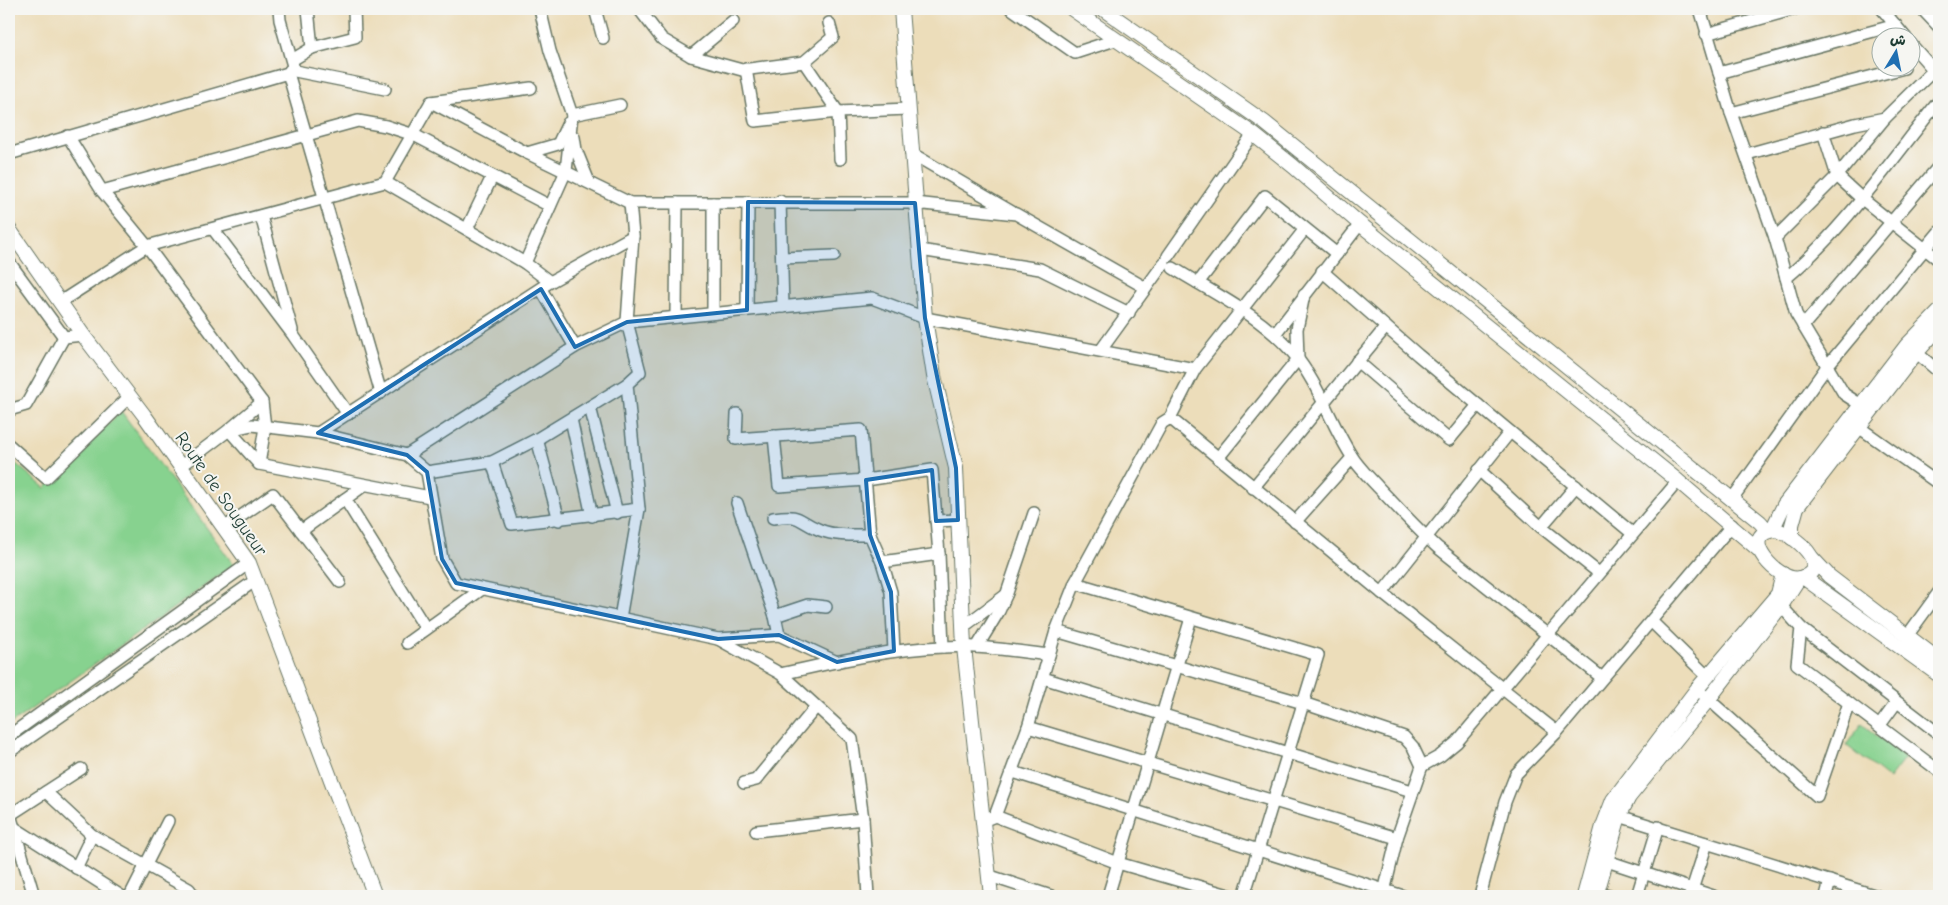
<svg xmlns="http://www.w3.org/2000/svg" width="1948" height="905" font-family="'Comic Neue','Playpen Sans Arabic',sans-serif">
  <rect width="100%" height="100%" fill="#f6f6f2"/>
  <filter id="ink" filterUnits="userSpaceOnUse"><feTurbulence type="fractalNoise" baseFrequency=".02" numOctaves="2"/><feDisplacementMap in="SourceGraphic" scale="10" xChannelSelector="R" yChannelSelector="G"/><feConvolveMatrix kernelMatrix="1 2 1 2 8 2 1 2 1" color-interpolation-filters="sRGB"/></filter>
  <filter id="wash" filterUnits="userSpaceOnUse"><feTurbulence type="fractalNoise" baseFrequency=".0096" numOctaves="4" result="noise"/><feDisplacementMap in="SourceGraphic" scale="20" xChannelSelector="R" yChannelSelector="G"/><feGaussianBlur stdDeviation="1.12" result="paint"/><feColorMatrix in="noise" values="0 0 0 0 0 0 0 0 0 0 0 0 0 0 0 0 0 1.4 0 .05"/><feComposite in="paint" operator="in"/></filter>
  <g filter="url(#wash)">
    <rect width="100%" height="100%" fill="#ecddba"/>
    <g fill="#87d28f" stroke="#538862">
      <polygon points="121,411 234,565 9,725 9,458 45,488"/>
      <polygon points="1862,724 1905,758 1889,779 1846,745"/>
    </g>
  </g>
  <g filter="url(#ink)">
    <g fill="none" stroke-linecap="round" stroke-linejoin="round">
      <g stroke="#677563" stroke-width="14">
        <g id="minor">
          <polyline points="279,9 280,20 293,66"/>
          <polyline points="308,9 312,48"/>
          <polyline points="595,9 603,38"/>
          <polyline points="639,9 662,39 691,56 742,70 804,62 833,37 829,23"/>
          <polyline points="1012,9 1075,53 1115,40"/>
          <polyline points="1700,9 1731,113 1775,238 1796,314 1844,394 1861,405"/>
          <polyline points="1882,9 1906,38"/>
          <polyline points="1922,9 1939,27"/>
          <polyline points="1706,34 1795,9"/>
          <polyline points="1910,43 1939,76"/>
          <polyline points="691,56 733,21"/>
          <polyline points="292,60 312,48 355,37 354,9"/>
          <polyline points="804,62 838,112 908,109"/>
          <polyline points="746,69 755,121 838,112 840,159"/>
          <polyline points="290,70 385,89"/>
          <polyline points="1719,73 1896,25"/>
          <polyline points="431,102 527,153 630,203 915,203 1016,214 1146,288"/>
          <polyline points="431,102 531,88"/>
          <polyline points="1731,113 1904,68"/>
          <polyline points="572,115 620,105"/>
          <polyline points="1823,132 1837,176 1861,198 1939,260"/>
          <polyline points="68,136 102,191 147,246 262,402 265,427 259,464"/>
          <polyline points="574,137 576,150 589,182"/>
          <polyline points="527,153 558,144 568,123"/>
          <polyline points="911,153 1012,212"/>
          <polyline points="9,154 288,73 381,393"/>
          <polyline points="1747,154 1855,124 1885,118"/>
          <polyline points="385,182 525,263 550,282"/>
          <polyline points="102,191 358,121 386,126 414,135 550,206"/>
          <polyline points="780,201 783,307"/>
          <polyline points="261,216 292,330"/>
          <polyline points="213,229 293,335 348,414"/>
          <polyline points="467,229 492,177"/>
          <polyline points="1775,238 1837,176 1885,118 1939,65"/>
          <polyline points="920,250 1040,269 1129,313"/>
          <polyline points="1168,256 1253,134"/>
          <polyline points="782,258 834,256"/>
          <polyline points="9,262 64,337 83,335"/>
          <polyline points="525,263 566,171 572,115 550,51 540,9"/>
          <path d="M1173,268C1215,294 1260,315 1293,353C1318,382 1330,422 1351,455C1358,467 1369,477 1378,487C1397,507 1416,528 1437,547L1601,677"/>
          <polyline points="1322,271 1418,355 1632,533"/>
          <path d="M1786,278C1842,232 1893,158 1939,101"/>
          <polyline points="1198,283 1265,196 1337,254"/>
          <polyline points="541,289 575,347"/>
          <polyline points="60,302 147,246 385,182 431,102"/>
          <polyline points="747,310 748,202"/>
          <polyline points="713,313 713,203"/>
          <polyline points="676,317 677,203"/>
          <polyline points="1803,326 1939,166"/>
          <polyline points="1275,334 1360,224"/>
          <polyline points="1910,347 1939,372"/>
          <polyline points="1101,350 1164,263"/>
          <polyline points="1357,361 1449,440 1478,405"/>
          <polyline points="262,402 229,430 259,464 430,497"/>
          <polyline points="590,407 617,513"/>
          <polyline points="9,410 26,405 64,337"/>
          <polyline points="737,414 736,439 861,430 870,535 882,562 891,592 894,651"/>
          <polyline points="1170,418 1382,593 1557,732"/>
          <polyline points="571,419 592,516"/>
          <polyline points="1853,423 1939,484"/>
          <polyline points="318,433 550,282 633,236"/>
          <polyline points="774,436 779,486 866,480 932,470 939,554 943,647"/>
          <polyline points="537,439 559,520"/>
          <polyline points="9,445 46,478 129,397"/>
          <polyline points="407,455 575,347 627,322 872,298 925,318 1195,369"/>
          <polyline points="1218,458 1298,359 1297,329 1304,295"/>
          <polyline points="492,462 512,524 639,509"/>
          <polyline points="180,467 229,430 252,425 318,433 407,455 427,472 442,559 456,583 718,639 781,674 852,739 863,819 868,896"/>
          <polyline points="1479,470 1541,527 1599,573"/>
          <polyline points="427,472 492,462 537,439 627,384"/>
          <polyline points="1253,488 1386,327"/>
          <polyline points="345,499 426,629"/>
          <polyline points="1732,499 1828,365 1939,232"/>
          <polyline points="737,503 775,616 779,635"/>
          <path d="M773,518C804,514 795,520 820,530C836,536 853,535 870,535"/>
          <polyline points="936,521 958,520"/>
          <polyline points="1295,522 1352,458"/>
          <polyline points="1541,527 1576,486"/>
          <polyline points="224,528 273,494 340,582"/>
          <polyline points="301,531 363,486"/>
          <polyline points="882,562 939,554"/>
          <polyline points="1075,583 1318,655 1244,896"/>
          <polyline points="1382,593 1510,432"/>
          <polyline points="1781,606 1801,628 1797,664 1939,771"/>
          <polyline points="775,616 808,605 826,607"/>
          <polyline points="620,618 639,509 627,384 640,372 627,322 633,236 630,203"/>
          <polyline points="1652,622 1708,677"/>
          <polyline points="963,627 1006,595"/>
          <polyline points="1801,628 1939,734"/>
          <polyline points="1056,631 1303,703 1404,737 1413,747 1422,766 1397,838 1383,896"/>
          <polyline points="1907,636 1939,592"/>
          <polyline points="718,639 779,635 837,662"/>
          <polyline points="407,643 482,589"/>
          <polyline points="977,647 999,611 1007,593 1034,513"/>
          <path d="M781,674C834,662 888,649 943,647C978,645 1014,651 1049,655"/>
          <polyline points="1043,678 1412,791"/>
          <polyline points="1697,689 1817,796 1849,703"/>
          <polyline points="1880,725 1896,703"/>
          <polyline points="1028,727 1397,838"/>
          <polyline points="9,736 249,563"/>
          <polyline points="9,752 256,580"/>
          <polyline points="1422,766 1440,756 1457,742 1678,481"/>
          <polyline points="1013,772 1403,896"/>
          <polyline points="744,783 756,780 816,707"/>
          <polyline points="46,792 92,835 189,889 194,896"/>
          <polyline points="9,811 34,896"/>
          <polyline points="10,815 81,769"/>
          <polyline points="995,816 1118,863 1232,896"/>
          <polyline points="1619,816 1877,896"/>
          <polyline points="982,821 995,816 1028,727 1056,631 1075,583 1162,423 1170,418 1195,369 1305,229"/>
          <polyline points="13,827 121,896"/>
          <polyline points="756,831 863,819"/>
          <polyline points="1607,861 1713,896"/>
          <polyline points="76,868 92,835"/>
          <polyline points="990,876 1051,896"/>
          <polyline points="1597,893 1609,896"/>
          <polyline points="130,896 168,821"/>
          <polyline points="1108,896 1191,618"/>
          <polyline points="1480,896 1505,802 1516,774 1557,732 1732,525"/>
          <polyline points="1637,896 1658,827"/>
          <polyline points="1690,896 1707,843"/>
          <polyline points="1826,896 1830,881"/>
        </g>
      </g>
      <g stroke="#677563" stroke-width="16">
        <g id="major">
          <polyline points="901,9 925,318 934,376 956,468 964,647 991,896"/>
          <polyline points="1072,9 1253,134 1293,166 1360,224 1678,481 1759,550"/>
          <polyline points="1103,9 1264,122 1760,522 1768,531"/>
          <polyline points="9,229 83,335 144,415 249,563 375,896"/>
          <polyline points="1772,530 1784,505 1907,345 1939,312"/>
          <path d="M1775,530C1793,532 1835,569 1800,578C1780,584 1734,535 1775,530Z"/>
          <polyline points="1792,538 1792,525 1797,507 1916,353 1939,328"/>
          <polyline points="1812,558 1829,576 1939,660"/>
          <polyline points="1803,577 1939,675"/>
          <polyline points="1584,896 1603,826 1613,800 1697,689 1778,594 1783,574"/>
          <polyline points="1596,896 1619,816 1629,797 1708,700 1781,606 1799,578"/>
        </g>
      </g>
      <use href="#minor" stroke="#fff" stroke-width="11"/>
      <use href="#major" stroke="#fff" stroke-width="14"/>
    </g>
  </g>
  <path fill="#1f6fb2" fill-opacity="0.2" stroke="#1f6fb2" stroke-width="4" stroke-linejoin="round" d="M748,202L915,203L925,318L956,468L958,520L936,521L932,470L866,480L870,535L891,592L894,651L837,662L779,635L718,639L456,583L442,559L427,472L407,455L318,433L541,289L575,347L627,322L747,310Z"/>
  <g text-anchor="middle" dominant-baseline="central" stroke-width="4" stroke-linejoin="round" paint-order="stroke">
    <g font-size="18" fill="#1f3d34" stroke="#f6f6f2">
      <text transform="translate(221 494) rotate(55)">Route de Sougueur</text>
    </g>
  </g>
  <rect width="1948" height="905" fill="none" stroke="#f6f6f2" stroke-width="30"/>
  <g transform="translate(1896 52) rotate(10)"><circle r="24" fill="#f6f6f2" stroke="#a0aca6"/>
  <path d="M0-4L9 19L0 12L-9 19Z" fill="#1f6fb2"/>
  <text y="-8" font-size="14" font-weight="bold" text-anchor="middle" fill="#1f3d34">ش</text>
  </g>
</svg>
